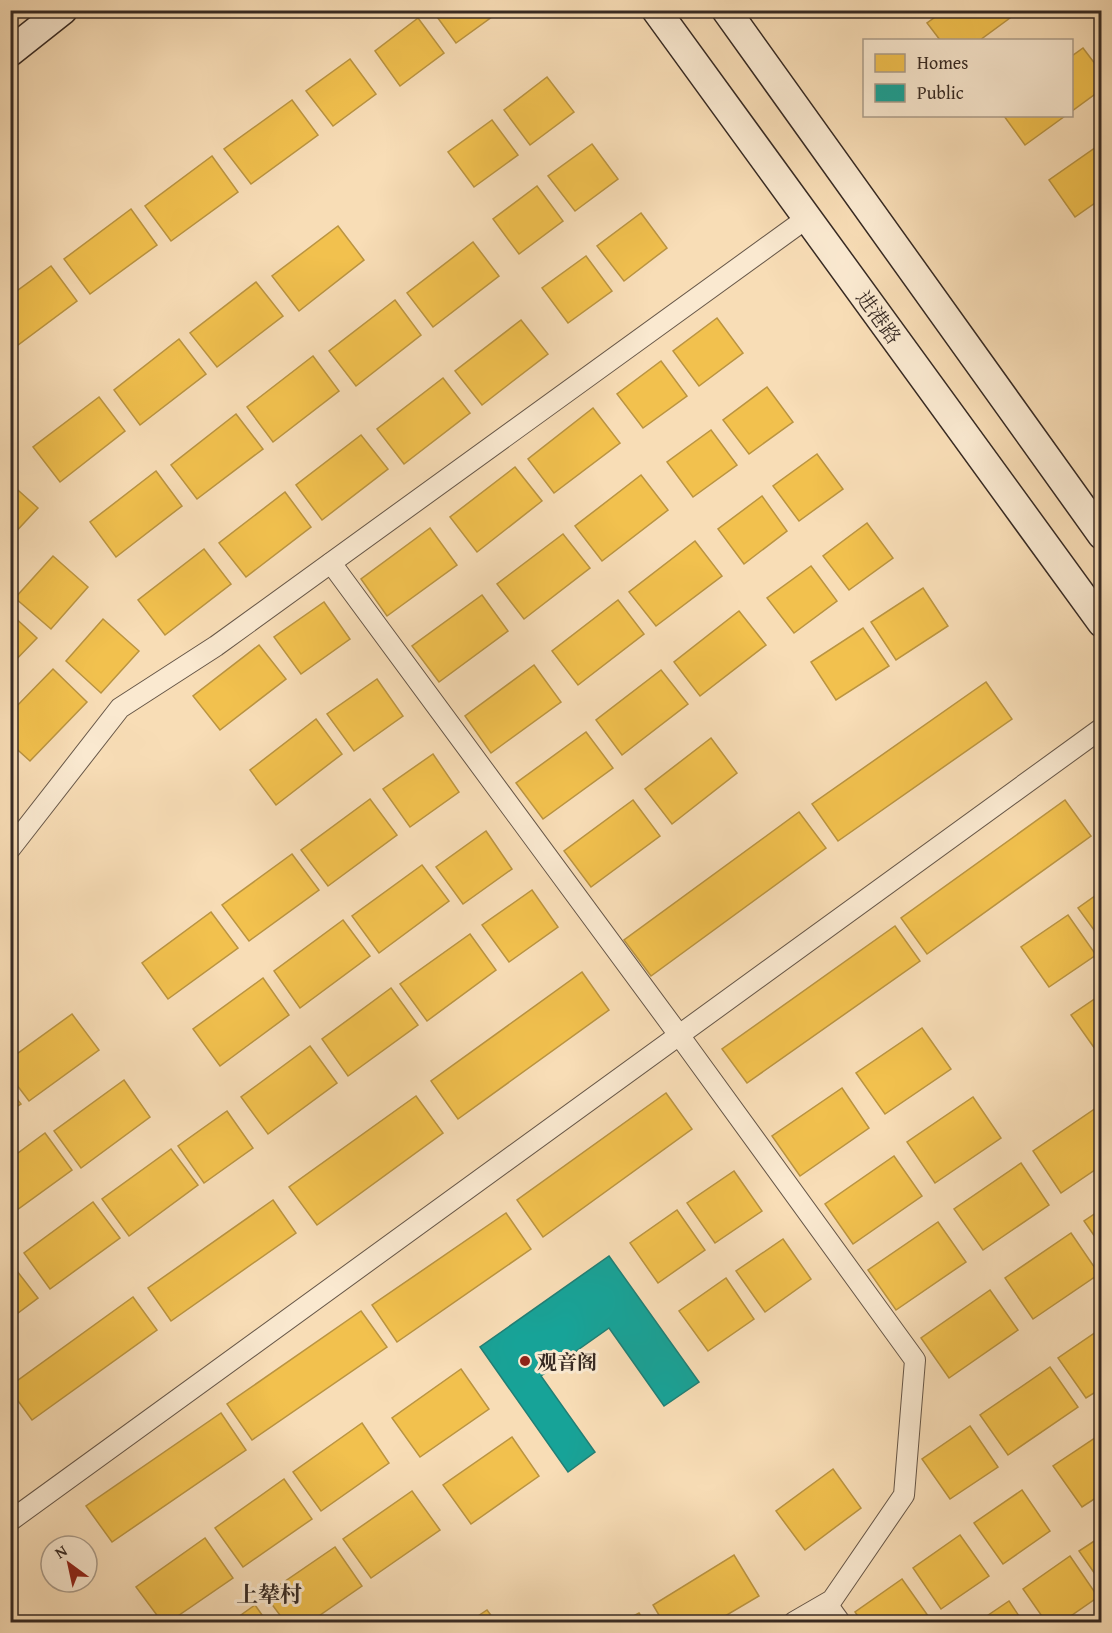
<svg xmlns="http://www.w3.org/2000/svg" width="1112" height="1633" font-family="'Gentium Book Plus','Noto Serif SC',serif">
  <rect width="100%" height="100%" fill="#f8ddb6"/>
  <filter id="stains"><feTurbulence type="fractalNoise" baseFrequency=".00333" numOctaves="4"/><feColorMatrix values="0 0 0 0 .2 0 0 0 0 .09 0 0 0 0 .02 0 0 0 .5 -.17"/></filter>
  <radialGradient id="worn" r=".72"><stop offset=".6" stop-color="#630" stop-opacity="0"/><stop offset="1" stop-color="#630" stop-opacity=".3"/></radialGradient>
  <g fill="#f2c14e" stroke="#ba9441" stroke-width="1.5">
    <polygon points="432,10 500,10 500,11 456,43"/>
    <polygon points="945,10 1021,10 980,40 940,40 927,23"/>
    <polygon points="418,18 444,53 400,86 375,51"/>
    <polygon points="1083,48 1102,73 1102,89 1072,111 1072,56"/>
    <polygon points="350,59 376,94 333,126 306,91"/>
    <polygon points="547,77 574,112 530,145 504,110"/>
    <polygon points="292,100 318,135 251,184 224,149"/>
    <polygon points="1004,116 1065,116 1025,145"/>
    <polygon points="492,120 518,155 474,187 448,152"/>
    <polygon points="1102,143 1102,198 1075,217 1049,180"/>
    <polygon points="592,144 618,179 575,211 548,176"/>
    <polygon points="212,156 238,192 171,241 145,206"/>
    <polygon points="537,186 563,221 519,254 493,219"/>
    <polygon points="131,209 157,245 90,294 64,259"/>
    <polygon points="641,213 667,248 624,281 597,246"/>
    <polygon points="338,226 364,260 299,311 272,276"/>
    <polygon points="473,242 499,276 433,327 407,293"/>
    <polygon points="586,256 612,291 568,323 542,288"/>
    <polygon points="51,266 77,301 10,351 10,296"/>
    <polygon points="256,282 283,316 217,367 190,333"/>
    <polygon points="395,300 421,335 356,386 329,351"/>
    <polygon points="717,318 743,353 699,386 673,351"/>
    <polygon points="521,320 548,354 482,405 455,371"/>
    <polygon points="179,339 206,374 140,425 114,390"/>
    <polygon points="313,356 339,391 273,442 247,407"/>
    <polygon points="661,361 687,396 643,428 617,394"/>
    <polygon points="443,378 470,413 404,464 377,429"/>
    <polygon points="767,387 793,422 749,454 723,420"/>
    <polygon points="99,397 125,431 60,482 33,447"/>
    <polygon points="593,408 620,443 554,493 528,459"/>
    <polygon points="236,414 263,449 197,499 171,465"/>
    <polygon points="711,430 737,465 693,497 667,462"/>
    <polygon points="361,435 388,469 322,520 296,485"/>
    <polygon points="817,454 843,489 799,521 773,486"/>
    <polygon points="515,467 542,501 477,552 450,517"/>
    <polygon points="156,471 182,506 116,557 90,522"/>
    <polygon points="641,475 668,510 602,561 575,526"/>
    <polygon points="10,483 38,508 10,538"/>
    <polygon points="285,492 311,527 246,577 219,543"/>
    <polygon points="762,496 787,531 744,564 718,529"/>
    <polygon points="867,523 893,558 849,590 823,556"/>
    <polygon points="430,528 457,565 387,616 361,579"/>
    <polygon points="563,534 590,568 524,619 497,584"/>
    <polygon points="695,541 722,576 656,626 629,592"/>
    <polygon points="204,549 231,584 165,635 138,600"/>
    <polygon points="53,556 88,587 51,629 15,598"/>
    <polygon points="811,566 837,601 794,633 767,598"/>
    <polygon points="923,588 948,626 896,660 871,622"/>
    <polygon points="482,595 508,631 439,682 412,646"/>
    <polygon points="618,600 644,634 578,685 552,651"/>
    <polygon points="324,602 350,639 301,674 274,637"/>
    <polygon points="739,611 766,645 700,696 674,662"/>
    <polygon points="10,613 37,638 10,666"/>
    <polygon points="103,619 139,651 101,693 66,661"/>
    <polygon points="863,628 889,666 836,700 811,662"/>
    <polygon points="259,645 286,679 220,730 193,696"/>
    <polygon points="534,665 561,702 491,753 465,716"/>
    <polygon points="53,669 87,702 30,761 10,743 10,713"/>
    <polygon points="661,670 688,704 622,755 596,720"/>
    <polygon points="377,679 403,716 354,751 327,714"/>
    <polygon points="986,682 1012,719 838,841 812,804"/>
    <polygon points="316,719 342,754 276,805 250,770"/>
    <polygon points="586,732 613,768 543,819 516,783"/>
    <polygon points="711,738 737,773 672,824 645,789"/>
    <polygon points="433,754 459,792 410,827 383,789"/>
    <polygon points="370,799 397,835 328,886 301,850"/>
    <polygon points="633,800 660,836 591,887 564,851"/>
    <polygon points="1065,800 1091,836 927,954 901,918"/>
    <polygon points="799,812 826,848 651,976 624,940"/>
    <polygon points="486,831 512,869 463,904 436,867"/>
    <polygon points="292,854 319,890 249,941 222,905"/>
    <polygon points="422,865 449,901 379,953 352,916"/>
    <polygon points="532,890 558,927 509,962 482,925"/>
    <polygon points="1102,891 1102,941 1078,908"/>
    <polygon points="211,912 238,948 168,999 142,963"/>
    <polygon points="1068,915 1096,955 1049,987 1021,947"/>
    <polygon points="343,920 370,956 300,1008 274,971"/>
    <polygon points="895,926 920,961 747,1083 722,1049"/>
    <polygon points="470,934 496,970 427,1021 400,984"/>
    <polygon points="582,972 609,1010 458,1119 431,1081"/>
    <polygon points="263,978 289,1015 220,1066 193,1029"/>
    <polygon points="391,988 418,1025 348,1076 322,1039"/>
    <polygon points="1102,994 1102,1054 1100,1056 1071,1015"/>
    <polygon points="72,1014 99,1050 29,1101 10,1076 10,1059"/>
    <polygon points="922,1028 951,1069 885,1114 856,1073"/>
    <polygon points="310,1046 337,1083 268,1134 241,1097"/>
    <polygon points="124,1080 150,1117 81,1168 54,1131"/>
    <polygon points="842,1088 869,1128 800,1176 772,1136"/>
    <polygon points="10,1090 21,1104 10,1111"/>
    <polygon points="666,1093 692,1129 543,1237 517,1200"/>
    <polygon points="416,1096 443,1133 317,1225 289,1187"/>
    <polygon points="973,1097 1001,1138 935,1183 907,1142"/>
    <polygon points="1099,1106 1102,1109 1102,1165 1061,1193 1033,1151"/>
    <polygon points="227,1111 253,1148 204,1183 178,1146"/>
    <polygon points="45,1133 72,1170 10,1215 10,1159"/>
    <polygon points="171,1149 198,1185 129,1236 102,1199"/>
    <polygon points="894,1156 922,1196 853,1244 825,1204"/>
    <polygon points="1021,1163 1049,1205 983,1250 954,1209"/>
    <polygon points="734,1171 762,1211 715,1243 687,1203"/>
    <polygon points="273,1200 296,1233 171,1321 148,1288"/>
    <polygon points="93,1202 120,1238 50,1289 24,1253"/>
    <polygon points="1102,1209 1102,1247 1084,1221"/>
    <polygon points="677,1210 705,1250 658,1283 630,1243"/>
    <polygon points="506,1213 531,1249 397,1342 372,1305"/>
    <polygon points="938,1222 966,1262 896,1310 868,1270"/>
    <polygon points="1071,1233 1099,1274 1033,1319 1005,1278"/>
    <polygon points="783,1239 811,1279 765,1312 736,1271"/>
    <polygon points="10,1262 38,1298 10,1319"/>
    <polygon points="726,1278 754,1319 708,1351 679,1311"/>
    <polygon points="990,1290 1018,1330 949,1378 921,1338"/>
    <polygon points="133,1297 157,1330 32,1420 10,1390 10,1386"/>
    <polygon points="361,1311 387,1347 252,1440 227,1404"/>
    <polygon points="1102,1328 1102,1388 1086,1398 1058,1358"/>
    <polygon points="1050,1367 1078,1407 1008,1455 980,1415"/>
    <polygon points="461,1369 489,1409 420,1457 392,1418"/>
    <polygon points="221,1413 246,1450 112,1542 86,1506"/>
    <polygon points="362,1423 389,1463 321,1511 293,1472"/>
    <polygon points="970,1426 998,1467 950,1499 922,1459"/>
    <polygon points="1101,1434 1102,1494 1082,1507 1053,1466"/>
    <polygon points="512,1437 539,1476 471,1524 443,1485"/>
    <polygon points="833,1469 861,1508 805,1550 776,1511"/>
    <polygon points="284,1479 312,1519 243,1567 215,1528"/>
    <polygon points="1022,1490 1050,1531 1003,1564 974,1523"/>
    <polygon points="412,1491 440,1530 371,1578 343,1539"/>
    <polygon points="960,1535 989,1576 941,1609 913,1568"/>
    <polygon points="1102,1536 1102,1584 1079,1551"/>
    <polygon points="205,1538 233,1578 169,1622 162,1622 136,1587"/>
    <polygon points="335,1547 362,1586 310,1622 285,1622 265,1595"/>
    <polygon points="734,1555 759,1596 715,1622 663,1622 653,1605"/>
    <polygon points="1070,1556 1098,1597 1062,1622 1046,1622 1023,1589"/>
    <polygon points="902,1579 931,1620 928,1622 862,1622 855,1612"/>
    <polygon points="1009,1601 1023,1622 978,1622"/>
    <polygon points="255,1605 267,1622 231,1622"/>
    <polygon points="487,1610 496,1622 469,1622"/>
    <polygon points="639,1613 645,1622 622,1622"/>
  </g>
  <polygon fill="#17a398" stroke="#217f75" stroke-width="1.5" points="609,1256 699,1382 664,1406 609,1328 541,1376 595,1452 568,1472 480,1347"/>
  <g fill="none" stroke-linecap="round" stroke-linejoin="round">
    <g stroke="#675748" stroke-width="22">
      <g id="street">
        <polyline points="331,563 679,1035 915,1360 904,1495 832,1600 794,1622"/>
        <polyline points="10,849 120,708 216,646 807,218"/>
        <polyline points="10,1521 1102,728"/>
        <polyline points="827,1604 840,1622"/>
      </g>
    </g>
    <g stroke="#372a23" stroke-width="31">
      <g id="secondary">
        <polyline points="656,10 1102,623"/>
        <polyline points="726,10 1102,535"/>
        <polyline points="10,52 63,10"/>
      </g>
    </g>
    <use href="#street" stroke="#fae9d0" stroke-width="20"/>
    <use href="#secondary" stroke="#fae9d0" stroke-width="28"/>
  </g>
  <circle fill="#8f2418" stroke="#fae9d0" stroke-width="2" cx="525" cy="1361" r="6"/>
  <g text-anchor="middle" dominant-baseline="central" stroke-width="6" stroke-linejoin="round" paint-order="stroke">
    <g font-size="20" fill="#372a23" stroke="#fae9d0">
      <text transform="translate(879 317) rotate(54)">进港路</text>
    </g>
    <g font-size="20" font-weight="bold" fill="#372a23" stroke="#fae9d0" text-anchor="start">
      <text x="537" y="1361">观音阁</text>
    </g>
    <g font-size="22" font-weight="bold" fill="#372a23" stroke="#fae9d0">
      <text x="269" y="1594">上辇村</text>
    </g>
  </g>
  <rect width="1112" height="1633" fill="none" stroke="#f8ddb6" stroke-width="36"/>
  <rect x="12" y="12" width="1088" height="1609" fill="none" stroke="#372a23" stroke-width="3"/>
  <rect x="18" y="18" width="1076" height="1597" fill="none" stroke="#372a23" stroke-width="1.5"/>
  <rect x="863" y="39" width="210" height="78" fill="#fae9d0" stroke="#ac9d8b" stroke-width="1.5"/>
  <rect x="875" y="54" width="30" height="18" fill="#f2c14e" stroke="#ac9d8b" stroke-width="1.5"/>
  <text x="917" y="69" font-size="18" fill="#372a23">Homes</text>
  <rect x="875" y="84" width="30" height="18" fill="#17a398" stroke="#ac9d8b" stroke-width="1.5"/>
  <text x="917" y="99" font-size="18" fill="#372a23">Public</text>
  <g transform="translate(69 1564) rotate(327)"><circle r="28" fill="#fae9d0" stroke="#ac9d8b" stroke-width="1.5"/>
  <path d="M0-4.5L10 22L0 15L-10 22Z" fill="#8f2418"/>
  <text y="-9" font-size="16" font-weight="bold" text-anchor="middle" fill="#372a23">N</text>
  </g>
  <rect width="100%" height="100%" filter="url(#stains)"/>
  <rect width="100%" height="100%" fill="url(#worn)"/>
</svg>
